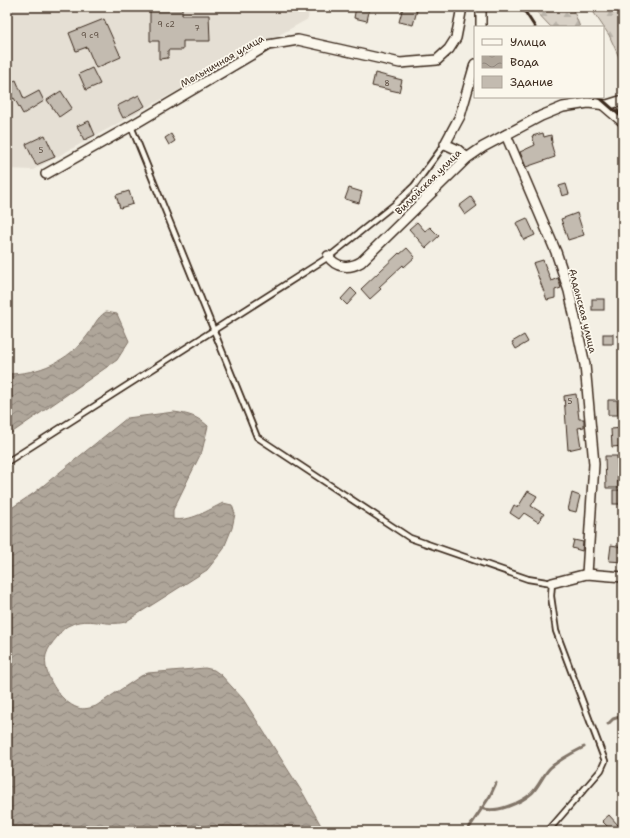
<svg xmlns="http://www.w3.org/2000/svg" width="630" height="838" font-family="'Shantell Sans',sans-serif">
  <defs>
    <pattern id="forest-firs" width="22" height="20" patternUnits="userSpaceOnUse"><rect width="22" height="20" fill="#d8d1c6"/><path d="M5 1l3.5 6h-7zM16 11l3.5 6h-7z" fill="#bab4aa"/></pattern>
    <pattern id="water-waves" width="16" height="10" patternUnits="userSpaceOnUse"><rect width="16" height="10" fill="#afa69a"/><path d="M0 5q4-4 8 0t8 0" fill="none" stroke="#90877d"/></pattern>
  </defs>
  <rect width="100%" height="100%" fill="#f3efe4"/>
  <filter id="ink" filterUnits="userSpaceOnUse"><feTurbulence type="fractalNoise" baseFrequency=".025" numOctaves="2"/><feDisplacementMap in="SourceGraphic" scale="8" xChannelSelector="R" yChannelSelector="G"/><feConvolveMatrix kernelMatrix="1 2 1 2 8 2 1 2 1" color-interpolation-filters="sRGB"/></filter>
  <g filter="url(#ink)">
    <polygon fill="#e5dfd4" points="7,7 309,7 308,19 33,170 7,169"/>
    <g fill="url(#forest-firs)" stroke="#8a7e72">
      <polygon points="532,7 572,7 580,27 551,27"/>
      <polygon points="590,7 623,7 623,66 609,35"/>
    </g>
    <g fill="url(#water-waves)" stroke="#817468">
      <path d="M106,312L117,314L129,341L117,360L7,436V374C39,374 68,361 87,336C94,327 96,318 106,312Z"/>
      <path d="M174,412C188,414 197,416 208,426L202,451L173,510V519C191,522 208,510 223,503L232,505L235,514L232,528L223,550L207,570L125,622C108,627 87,616 70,625C64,627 61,632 57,637C52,643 48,648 46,655C42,674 60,702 78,708C84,710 90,708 96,706L141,676L148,673L205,668L214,670L221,675L243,699L304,795L324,831H7V511L34,493L127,418Z"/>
    </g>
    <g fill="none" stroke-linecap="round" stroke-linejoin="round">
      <g stroke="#817468" stroke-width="3">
        <polyline points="608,724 613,719 623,716"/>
        <path d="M481,808C495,814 521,803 532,793C539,786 543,775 550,768C560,759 572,753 584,747"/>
        <polyline points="467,831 490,796 496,783"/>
      </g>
    </g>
    <g fill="#c3bbb0" stroke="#3b2a1e">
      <polygon points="150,7 182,7 182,15 209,15 210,41 183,41 183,50 168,50 168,58 159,59 159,41 150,41"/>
      <polygon points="356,7 370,7 367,21 354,18"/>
      <polygon points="403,7 418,7 413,25 399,22"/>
      <polygon points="104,19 121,57 96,68 87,47 76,51 69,33"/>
      <polygon points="92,68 100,84 86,90 79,74"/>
      <polygon points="375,73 402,80 399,92 372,86"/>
      <polygon points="16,80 24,99 39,91 44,101 23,114 14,98 7,102 7,84"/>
      <polygon points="61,91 72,108 59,117 47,100"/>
      <polygon points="139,95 145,106 123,118 117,106"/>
      <polygon points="89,121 95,135 84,140 77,126"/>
      <polygon points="543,133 544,137 551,135 552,143 551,143 555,157 526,167 520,152 535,145 532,136"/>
      <polygon points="171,134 175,141 169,145 165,138"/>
      <polygon points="45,135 55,157 36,165 26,144"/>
      <polygon points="566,184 569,194 562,196 559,186"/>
      <polygon points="349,188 362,192 359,203 345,199"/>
      <polygon points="129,191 133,204 120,208 116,195"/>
      <polygon points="471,197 477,206 465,215 459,206"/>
      <polygon points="577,213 584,235 568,240 561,219"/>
      <polygon points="527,218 535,235 524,240 516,223"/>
      <polygon points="417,222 425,231 430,227 439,236 426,248 409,229"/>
      <polygon points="407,248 415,257 404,267 403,265 379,287 381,289 370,299 361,289 399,253 400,254"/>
      <polygon points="543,260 551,281 558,278 561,288 555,290 555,298 547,300 533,263"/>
      <polygon points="351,288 357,294 347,305 341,299"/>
      <rect x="592" y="299" width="12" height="11"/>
      <rect x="603" y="334" width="10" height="10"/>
      <polygon points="524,335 528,342 516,349 512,342"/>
      <polygon points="576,394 579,419 584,419 584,427 578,428 581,447 568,450 564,396"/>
      <polygon points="608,400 617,400 618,415 608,415"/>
      <polygon points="623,428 623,446 612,447 611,429"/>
      <polygon points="605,456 617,456 618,488 606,488"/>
      <rect x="613" y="490" width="10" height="14"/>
      <polygon points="528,491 537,496 531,506 544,514 538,522 524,513 519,519 510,513 514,505 518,507"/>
      <polygon points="572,493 580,496 576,512 568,510"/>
      <polygon points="574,540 583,542 582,551 572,548"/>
      <polygon points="611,545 623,547 623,562 609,561"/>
      <polygon points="609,815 618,825 612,831 602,821"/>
    </g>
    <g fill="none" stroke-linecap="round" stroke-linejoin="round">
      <g stroke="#3b2a1e" stroke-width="8">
        <g id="service">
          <polyline points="131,126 257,437 410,538 528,579 552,583 551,596 556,631 605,761 601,770 548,831"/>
          <polyline points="7,462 330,256 395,204 414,186 445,144"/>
        </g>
      </g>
      <g stroke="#3b2a1e" stroke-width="12">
        <g id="minor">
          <polyline points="481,7 481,27"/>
          <polyline points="602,104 623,122"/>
          <polyline points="506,135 556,252 569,291 585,365 594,464 587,574"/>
          <polyline points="467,158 458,150 445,144 460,116 475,64"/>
          <polyline points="46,174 131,126 268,45 298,40 400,63 437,60 449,49 456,38 462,7"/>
          <path d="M328,256C336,268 349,269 361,262L467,158L483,147L541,116L563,107L588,103L607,105L623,100"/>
          <polyline points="552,583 587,574 623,577"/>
        </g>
      </g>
      <use href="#service" stroke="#fbf7ec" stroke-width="4.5"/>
      <use href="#minor" stroke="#fbf7ec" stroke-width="9"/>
      <g stroke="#3b2a1e" stroke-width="3">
        <polyline points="522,7 535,27"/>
        <polyline points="599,97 623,118"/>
      </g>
    </g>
  </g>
  <g text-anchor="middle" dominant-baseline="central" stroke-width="3.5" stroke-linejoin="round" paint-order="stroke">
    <g font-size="8" fill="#5d4e42">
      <text x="166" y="24">9 с2</text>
      <text x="197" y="28">7</text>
      <text x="90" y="35">9 с9</text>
      <text x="387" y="83">8</text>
      <text x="41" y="150">5</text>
      <text x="570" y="401">5</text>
    </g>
    <g font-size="10" fill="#3b2a1e" stroke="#fbf7ec">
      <text transform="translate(222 61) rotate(-30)">Мельничная улица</text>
      <text transform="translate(428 182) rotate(-45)">Вилюйская улица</text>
      <text transform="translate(583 311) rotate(76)">Алданская улица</text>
    </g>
  </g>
  <rect width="630" height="838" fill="none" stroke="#fbf7ec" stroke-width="24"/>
  <rect x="12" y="12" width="606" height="814" fill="none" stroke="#3b2a1e" stroke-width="1.5" filter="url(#ink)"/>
  <rect x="474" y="26" width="130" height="72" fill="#fbf7ec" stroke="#aea59a"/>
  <rect x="482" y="39" width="20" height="6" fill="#fbf7ec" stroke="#aea59a"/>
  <text x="510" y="46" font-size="12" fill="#3b2a1e">Улица</text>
  <rect x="482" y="56" width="20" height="12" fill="url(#water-waves)" stroke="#aea59a"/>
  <text x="510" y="66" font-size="12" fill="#3b2a1e">Вода</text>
  <rect x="482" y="76" width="20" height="12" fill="#c3bbb0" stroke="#aea59a"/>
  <text x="510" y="86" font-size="12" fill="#3b2a1e">Здание</text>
</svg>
